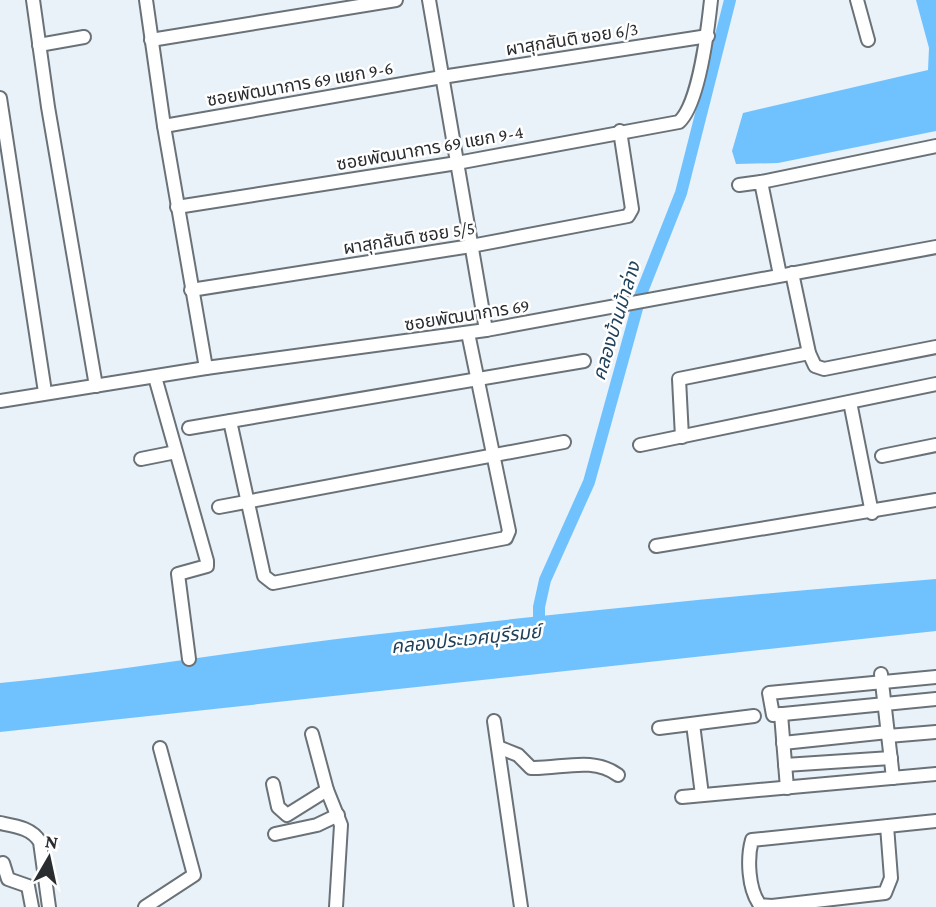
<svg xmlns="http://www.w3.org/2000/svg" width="936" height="907" font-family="'Crimson Pro','Noto Sans Thai',serif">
  <rect width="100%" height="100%" fill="#e9f2f9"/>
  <g fill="#70c2ff">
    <polygon points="916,0 936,0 936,131 778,163 736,164 732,151 743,113 928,70 929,48"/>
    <path d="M936,579V631L0,732V683C121,671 241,650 362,636C553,614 744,594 936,579Z"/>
  </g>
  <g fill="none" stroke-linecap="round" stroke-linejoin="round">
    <polyline stroke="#70c2ff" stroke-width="12" points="539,634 539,607 545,580 589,482 641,294 681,193 730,0"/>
    <g stroke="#6a7278" stroke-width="16">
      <g id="minor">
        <polyline points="33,0 48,107 96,386"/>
        <polyline points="146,0 164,126 206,368"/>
        <polyline points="429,0 486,330"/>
        <polyline points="857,0 868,40"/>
        <polyline points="151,40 396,0"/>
        <polyline points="39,45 84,37"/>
        <polyline points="0,98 45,392"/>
        <polyline points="164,126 442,77 708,36"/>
        <polyline points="761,182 936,146"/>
        <polyline points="739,185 761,182 780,275"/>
        <path d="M177,207L457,163L679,122C699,104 708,28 711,0"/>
        <polyline points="792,273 809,353 815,366 824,369 936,347"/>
        <polyline points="191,290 471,246 628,216 632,209 620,131"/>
        <polyline points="155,377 207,561 207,566 178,574 189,659"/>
        <polyline points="0,401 206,368 486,330 936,247"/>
        <polyline points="850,402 872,513"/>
        <polyline points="230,421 264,576 273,583 506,538 509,531 468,333"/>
        <polyline points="189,428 584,361"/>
        <polyline points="682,437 679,379 809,353"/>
        <polyline points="640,445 936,384"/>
        <polyline points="882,456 936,445"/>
        <polyline points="141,459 176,452"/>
        <polyline points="219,507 564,442"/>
        <polyline points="656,546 936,500"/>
        <polyline points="881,674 893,778"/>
        <polyline points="936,677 769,693 773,715 936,699"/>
        <polyline points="781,714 787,788"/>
        <polyline points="494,721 521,907"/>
        <polyline points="693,724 702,795"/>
        <polyline points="659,728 754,716"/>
        <polyline points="312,734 327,790 341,825 336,907"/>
        <polyline points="888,736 936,732"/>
        <polyline points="783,743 888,732"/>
        <path d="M498,747L518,755L531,768C561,769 592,756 618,775"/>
        <polyline points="785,765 891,758"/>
        <polyline points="273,784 278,807 287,815 327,790"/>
        <polyline points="682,797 936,774"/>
        <path d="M0,823C15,826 32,828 40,842L49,907"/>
        <path d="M887,826L891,878L885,893L772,906L760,905C748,889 747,858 752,840L936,821"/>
        <polyline points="275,834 317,825 338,815"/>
        <polyline points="3,863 8,879 28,886 32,907"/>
        <polyline points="145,907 194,875 160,748"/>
      </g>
    </g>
    <use href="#minor" stroke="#fff" stroke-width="12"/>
  </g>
  <g text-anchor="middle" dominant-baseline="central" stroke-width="5" stroke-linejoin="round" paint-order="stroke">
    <g font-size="18" fill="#2a2d30" stroke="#fff">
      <text transform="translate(572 39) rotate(-9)">ผาสุกสันติ ซอย 6/3</text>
      <text transform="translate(300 84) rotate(-10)">ซอยพัฒนาการ 69 แยก 9-6</text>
      <text transform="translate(430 148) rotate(-10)">ซอยพัฒนาการ 69 แยก 9-4</text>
      <text transform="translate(409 238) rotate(-9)">ผาสุกสันติ ซอย 5/5</text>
      <text transform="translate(467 315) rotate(-9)">ซอยพัฒนาการ 69</text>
    </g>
    <g font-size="19" font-style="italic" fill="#1f415a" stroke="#fff">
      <text transform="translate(616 321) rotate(-73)">คลองบ้านม้าล่าง</text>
      <text transform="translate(466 639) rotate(-6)">คลองประเวศบุรีรมย์</text>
    </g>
  </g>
  <g transform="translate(49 858) rotate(9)" stroke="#ffffff" stroke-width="5" paint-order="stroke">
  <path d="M0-5L12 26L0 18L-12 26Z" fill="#2a2d30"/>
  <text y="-10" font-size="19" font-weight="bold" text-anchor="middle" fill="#2a2d30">N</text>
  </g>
</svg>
